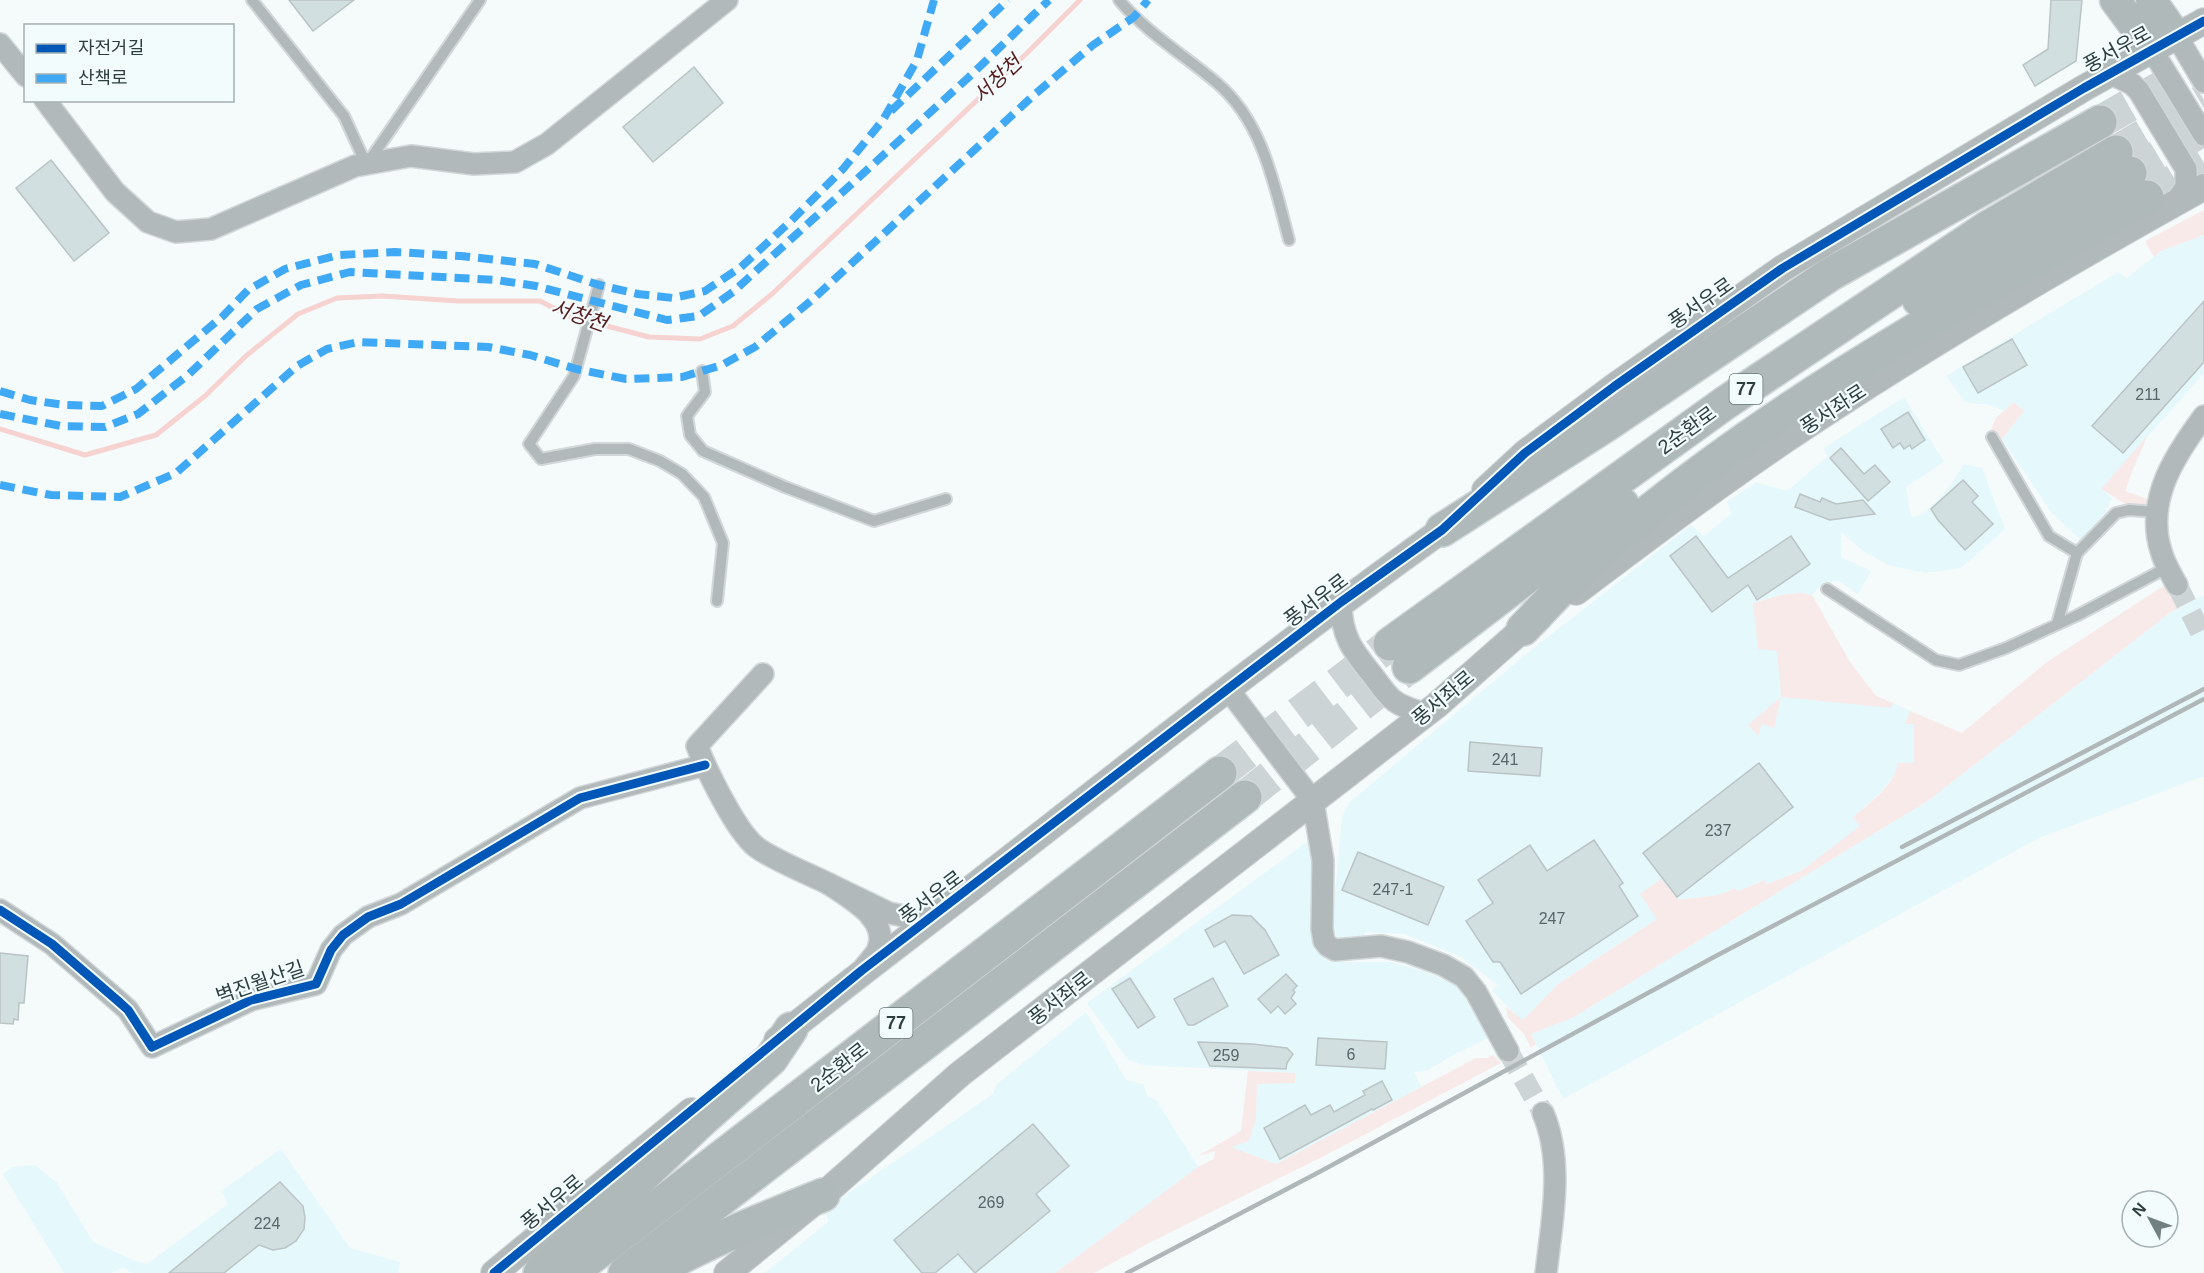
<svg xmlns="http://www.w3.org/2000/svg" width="2204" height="1273" font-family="Arial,'Noto Sans KR',sans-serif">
  <rect width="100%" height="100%" fill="#f5fafb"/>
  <g fill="#e5f8fc">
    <polygon points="2204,235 2204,373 2101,489 2112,498 2105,513 2081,540 2052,513 2002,439 2024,411 2014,402 2003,411 1995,406 1965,402 1946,376 2118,272 2127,278 2161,251"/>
    <polygon points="1904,397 1944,462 1906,487 1911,517 1923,514 1948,489 1964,464 1982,468 2005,529 1961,568 1925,573 1888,565 1863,551 1841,532 1841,557 1871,571 1858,594 1839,581 1824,582 1812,595 1801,593 1781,595 1753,603 1777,651 1781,697 1890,707 1893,703 1910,711 1905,724 1914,724 1914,763 1896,773 1880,793 1853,817 1861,826 1801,871 1766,884 1763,880 1739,891 1734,889 1718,895 1679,900 1661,880 1657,919 1558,984 1522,1021 1492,991 1498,985 1461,957 1405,934 1365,932 1362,941 1350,942 1337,937 1332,925 1342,817 1350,802 1530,651 1691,525 1704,536 1732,513 1727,502 1756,482 1787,491 1827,457 1824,448"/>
    <polygon points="2204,595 2204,776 2039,838 1563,1099 1531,1034 1574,1017 1929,800 2171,612"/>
    <polygon points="1307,842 1313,857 1314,935 1318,953 1329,962 1391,962 1423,971 1458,986 1488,1038 1459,1052 1426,1071 1414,1072 1421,1087 1276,1164 1230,1147 1256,1118 1257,1083 1295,1083 1295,1073 1144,1065 1128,1060 1087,1003"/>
    <polygon points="1086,1012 1126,1080 1143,1084 1148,1097 1156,1100 1198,1167 1055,1273 765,1273 828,1222 825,1209 993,1094 997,1084"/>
    <polygon points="281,1149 350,1248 400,1262 398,1273 132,1273 124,1267 111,1273 64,1273 3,1174 12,1167 35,1165 57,1183 93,1242 135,1261 147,1264 228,1204 221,1191"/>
  </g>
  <g fill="#f8eae9">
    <polygon points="2204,210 2204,235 2161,251 2154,257 2145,241"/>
    <polygon points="2014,402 2024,411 2002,439 1991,430 1996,418"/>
    <polygon points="2148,435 2133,469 2125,491 2150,500 2147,507 2127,505 2101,489"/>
    <path d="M2168,583L2181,607L2171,612L1929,800L1574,1017L1531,1034L1536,1044L1531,1048L1524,1034L1508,1018L1506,1007L1523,1020L1558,984L1657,919L1640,894L1661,879L1679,900L1718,895L1734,889L1739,891L1764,880L1767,884L1801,871L1860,826L1853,817C1870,803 1894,786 1898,763H1914V724H1905L1910,711L1962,733L2047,662Z"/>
    <polygon points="1801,593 1812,595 1850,662 1876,696 1893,703 1891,708 1781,697 1774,728 1762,724 1758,736 1748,725 1781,697 1777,651 1758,649 1753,603 1781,595"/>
    <polygon points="1493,1055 1501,1063 1322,1157 1149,1243 1094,1273 1055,1273 1198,1167 1214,1159 1215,1151 1198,1156 1241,1131 1248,1071 1295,1073 1295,1083 1257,1084 1256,1118 1249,1141 1231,1147 1276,1164 1476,1058 1487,1058"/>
  </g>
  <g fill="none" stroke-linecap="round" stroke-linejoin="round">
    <polyline stroke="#f6d3d0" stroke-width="5" points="0,429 85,455 156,435 205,396 247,355 298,314 337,298 383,296 458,301 540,301 569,316 649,337 700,339 733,326 772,294 1027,53 1080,0"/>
  </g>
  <g fill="#d2dfe1" stroke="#bac4c5" stroke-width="1.5">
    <polygon points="289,0 354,0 313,31"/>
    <polygon points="2051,0 2082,0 2076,61 2035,86 2023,65 2048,49"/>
    <polygon points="694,67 723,103 653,162 623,127"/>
    <polygon points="51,160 109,233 74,261 16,188"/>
    <polygon points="2204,301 2204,362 2123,453 2092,426"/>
    <polygon points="2012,339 2027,365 1978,393 1963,367"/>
    <polygon points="1908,412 1925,440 1912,449 1910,445 1904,449 1900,443 1893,448 1881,429"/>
    <polygon points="1841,448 1864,474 1875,465 1890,482 1868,501 1830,458"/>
    <polygon points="1963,480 1978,496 1972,502 1993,524 1965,550 1938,520 1931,509"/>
    <polygon points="1800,494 1820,502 1822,498 1836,504 1863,500 1875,514 1830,520 1795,507"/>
    <polygon points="1696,536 1728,578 1791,536 1810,564 1757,600 1748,585 1712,612 1670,556"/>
    <polygon points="1470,742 1542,748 1540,776 1468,771"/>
    <polygon points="1759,763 1793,807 1677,897 1643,853"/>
    <polygon points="1594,840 1623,883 1619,886 1638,916 1521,994 1500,962 1493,962 1466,921 1493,903 1478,880 1530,845 1547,871"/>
    <polygon points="1358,852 1444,887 1428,925 1342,890"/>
    <polygon points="1232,915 1251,916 1265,930 1279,955 1244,974 1225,941 1214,947 1205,930"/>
    <polygon points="0,953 28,956 24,1003 19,1003 18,1020 14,1019 13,1024 0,1023"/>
    <polygon points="1286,974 1297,986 1293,990 1295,992 1291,998 1296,1004 1285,1014 1278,1006 1271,1013 1258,999"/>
    <polygon points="1130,978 1155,1017 1138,1028 1112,989"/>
    <polygon points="1213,978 1228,1006 1194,1025 1188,1025 1174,999"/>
    <polygon points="1318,1038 1387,1042 1385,1069 1316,1065"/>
    <polygon points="1198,1042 1253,1044 1287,1048 1293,1054 1287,1063 1286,1069 1210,1066"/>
    <polygon points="1382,1081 1392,1100 1373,1110 1372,1109 1280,1159 1264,1128 1305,1105 1311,1115 1330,1105 1334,1112 1365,1095 1363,1091"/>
    <polygon points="1033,1124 1069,1166 1036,1194 1050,1211 975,1273 958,1254 935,1273 922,1273 894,1240"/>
    <polygon points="280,1182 303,1206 305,1218 304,1229 296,1241 285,1248 273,1250 259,1245 224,1273 169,1273"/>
  </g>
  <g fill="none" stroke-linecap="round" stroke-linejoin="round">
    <g stroke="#cdd4d6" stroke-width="21" stroke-dasharray="21 10" stroke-linecap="butt">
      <polyline points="2177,585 2204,639"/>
      <polyline points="1508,1051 1543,1113"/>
    </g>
    <g stroke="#cdd4d6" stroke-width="33" stroke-dasharray="33 16" stroke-linecap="butt">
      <polyline points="2100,122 2204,63"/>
      <polyline points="2116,152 2204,100"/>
      <polyline points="2130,173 2204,129"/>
      <polyline points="2147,197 2204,163"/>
      <polyline points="1220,773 1390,644"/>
      <polyline points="1245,797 1409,667"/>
    </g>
    <g stroke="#d2d7d9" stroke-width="14">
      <g id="service">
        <polyline points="252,0 344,116 366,164"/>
        <path d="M1119,0C1147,33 1184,55 1217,83C1263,122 1274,184 1289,240"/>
        <polyline points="367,164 480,0"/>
        <polyline points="599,285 574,376 529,444 541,459 595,449 629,449 660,461 682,474 704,497 723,543 717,601"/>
        <polyline points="702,371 705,392 687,416 690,435 703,451 785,487 874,521 946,499"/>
        <polyline points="1992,437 2049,536 2077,553 2116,513 2129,510 2156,512"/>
        <polyline points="1827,589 1936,660 1959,665 2006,648 2078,615 2168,567"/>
        <polyline points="2057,624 2077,553"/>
      </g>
    </g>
    <g stroke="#d2d7d9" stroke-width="24">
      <g id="minor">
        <polyline points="2177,37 2204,82"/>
        <polyline points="0,44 26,76"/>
        <polyline points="2152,50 2204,135"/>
        <polyline points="2111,74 2132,84 2139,91 2186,169 2186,187 2175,203"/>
        <polyline points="45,100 115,192 148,222 176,232 211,229 355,166 411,156 474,164 515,162 547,144 727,0"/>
        <path d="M2177,585C2171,574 2164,563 2161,551C2145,500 2175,455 2204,416"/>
        <path d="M1341,602C1341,637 1353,651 1374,677C1379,684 1385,693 1392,699C1401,707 1414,710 1426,714"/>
        <path d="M763,674L697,746C707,771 735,829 755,846C771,859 809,874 829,884"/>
        <polyline points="1228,689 1313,801 1323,861 1322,929 1324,941 1328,946 1335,950 1381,946 1408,952 1443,965 1464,977 1476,992 1508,1051"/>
        <polyline points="0,910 52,944 118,1001 128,1010 152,1047 251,1000 316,984 331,950 343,935 368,917 401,904 580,798 705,765"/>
        <path d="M864,968C868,962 875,956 878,949C890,919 849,898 829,884L889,913L929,921"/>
        <path d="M1543,1113C1564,1162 1552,1221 1546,1273"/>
      </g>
    </g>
    <g stroke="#d2d7d9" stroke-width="28">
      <g id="tertiary">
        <polyline points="1485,490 1525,453 1615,386 1783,268 2084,88 2204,21"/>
        <path d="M1576,592C1645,540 1714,488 1785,440C1920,349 2062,266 2204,187"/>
        <path d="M777,1040C847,983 920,929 991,873C1140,757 1288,640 1442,530L1456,517"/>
        <polyline points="494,1273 691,1111"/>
        <polyline points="727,1273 823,1195 960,1074 1437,705 1523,629 1539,618"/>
      </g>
    </g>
    <g stroke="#d2d7d9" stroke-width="33">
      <g id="secondary">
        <polyline points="2115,0 2152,50"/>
        <polyline points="2151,0 2177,37"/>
      </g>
    </g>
    <g stroke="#d2d7d9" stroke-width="36">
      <g id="trunk">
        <polyline points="1919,300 2130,173"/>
        <polyline points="1442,530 1606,425 1829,275 2100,122"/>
        <path d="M1523,629C1548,603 1572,576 1600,552C1766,408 1956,305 2147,197"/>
        <polyline points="1390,644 1725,403 1987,228 2116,152"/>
        <polyline points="1409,667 1622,504"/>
        <path d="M654,1272C708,1241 766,1218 823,1195"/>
        <polyline points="540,1273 702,1120 771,1059 791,1029"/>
        <polyline points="571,1273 1220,773"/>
        <polyline points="625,1273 1245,797"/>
      </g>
    </g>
    <use href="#service" stroke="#b2b9ba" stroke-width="10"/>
    <use href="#minor" stroke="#b2b9ba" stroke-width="21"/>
    <use href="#tertiary" stroke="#b2b9ba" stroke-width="26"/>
    <use href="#secondary" stroke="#afb9ba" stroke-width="30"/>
    <use href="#trunk" stroke="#b0b9ba" stroke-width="33"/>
    <g stroke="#b0b7b9" stroke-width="4.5">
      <polyline points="1902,847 2204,689"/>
      <polyline points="1127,1273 1323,1170 1714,957 2204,699"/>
    </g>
    <g stroke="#3fa9f5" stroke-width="8" stroke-dasharray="15 8" stroke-linecap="butt">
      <polyline points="891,111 1008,0"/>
      <polyline points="0,391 30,400 64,405 102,406 136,389 223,316 248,290 285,269 339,255 395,252 461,256 535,264 599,285 638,294 673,298 705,291 741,267 791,221 843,169 883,120 917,60 934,0"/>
      <polyline points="0,414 61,426 105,427 138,414 188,375 257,309 301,285 350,272 496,280 536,286 667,320 699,316 733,292 969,77 1049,0"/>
      <polyline points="0,485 51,495 120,497 176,473 297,366 327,349 358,342 488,347 530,355 576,369 626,379 682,377 722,365 755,347 812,300 1034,95 1093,45 1134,17 1148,0"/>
    </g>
    <g stroke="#f3fcfd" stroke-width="13">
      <g id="cycleway">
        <polyline points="0,910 52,944 118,1001 128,1010 152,1047 251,1000 316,984 331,950 343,935 368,917 401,904 580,798 705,765"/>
        <polyline points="494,1273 861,971 1341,602 1442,530 1525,453 1615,386 1783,268 2084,88 2204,21"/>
      </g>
    </g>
    <use href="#cycleway" stroke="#0057b8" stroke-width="9"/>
  </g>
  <g text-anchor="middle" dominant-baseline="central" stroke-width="4.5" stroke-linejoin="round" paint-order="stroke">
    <g font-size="16" fill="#566669">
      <text x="2148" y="394">211</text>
      <text x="1505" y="759">241</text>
      <text x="1718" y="830">237</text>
      <text x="1393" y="889">247-1</text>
      <text x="1552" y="918">247</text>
      <text x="1351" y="1054">6</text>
      <text x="1226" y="1055">259</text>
      <text x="991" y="1202">269</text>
      <text x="267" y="1223">224</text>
    </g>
    <g fill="#f3fcfd" stroke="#687779" stroke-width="1.5">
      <rect x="1729.5" y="374" width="33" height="30" rx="4.5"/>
      <rect x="879.5" y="1008" width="33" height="30" rx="4.5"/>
    </g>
    <g font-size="18" font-weight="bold" fill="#2d3e41">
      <text x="1746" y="389">77</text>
      <text x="896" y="1023">77</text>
    </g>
    <g font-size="20" fill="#2d3e41" stroke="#f3fcfd">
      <text transform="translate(2117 49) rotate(-29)">풍서우로</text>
      <text transform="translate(1701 303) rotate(-35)">풍서우로</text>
      <text transform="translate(1833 409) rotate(-33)">풍서좌로</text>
      <text transform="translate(1687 430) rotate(-36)">2순환로</text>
      <text transform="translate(1316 600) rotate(-37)">풍서우로</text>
      <text transform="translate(1443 698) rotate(-40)">풍서좌로</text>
      <text transform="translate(931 897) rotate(-37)">풍서우로</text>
      <text transform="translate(260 982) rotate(-19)">벽진월산길</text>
      <text transform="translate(1060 998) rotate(-38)">풍서좌로</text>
      <text transform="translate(839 1067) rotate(-38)">2순환로</text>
      <text transform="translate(552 1202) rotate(-40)">풍서우로</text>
    </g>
    <g font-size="21" font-style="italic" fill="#5a1d1d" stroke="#f3fcfd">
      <text transform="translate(997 79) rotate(-44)">서창천</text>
      <text transform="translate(579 315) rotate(19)">서창천</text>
    </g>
  </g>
  <rect x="24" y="24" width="210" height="78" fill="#f3fcfd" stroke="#a4b0b2" stroke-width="1.5"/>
  <rect x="36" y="44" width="30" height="9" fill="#0057b8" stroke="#a4b0b2" stroke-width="1.5"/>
  <text x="78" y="54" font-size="18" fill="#2d3e41">자전거길</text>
  <rect x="36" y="74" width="30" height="9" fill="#3fa9f5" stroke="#a4b0b2" stroke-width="1.5"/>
  <text x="78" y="84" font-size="18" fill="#2d3e41">산책로</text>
  <g transform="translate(2150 1219) rotate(311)"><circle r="28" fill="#f3fcfd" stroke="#a4b0b2" stroke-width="1.5"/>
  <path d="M0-4.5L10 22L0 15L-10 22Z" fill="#738082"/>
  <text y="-9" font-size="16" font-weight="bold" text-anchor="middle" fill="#2d3e41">N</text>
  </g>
</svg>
